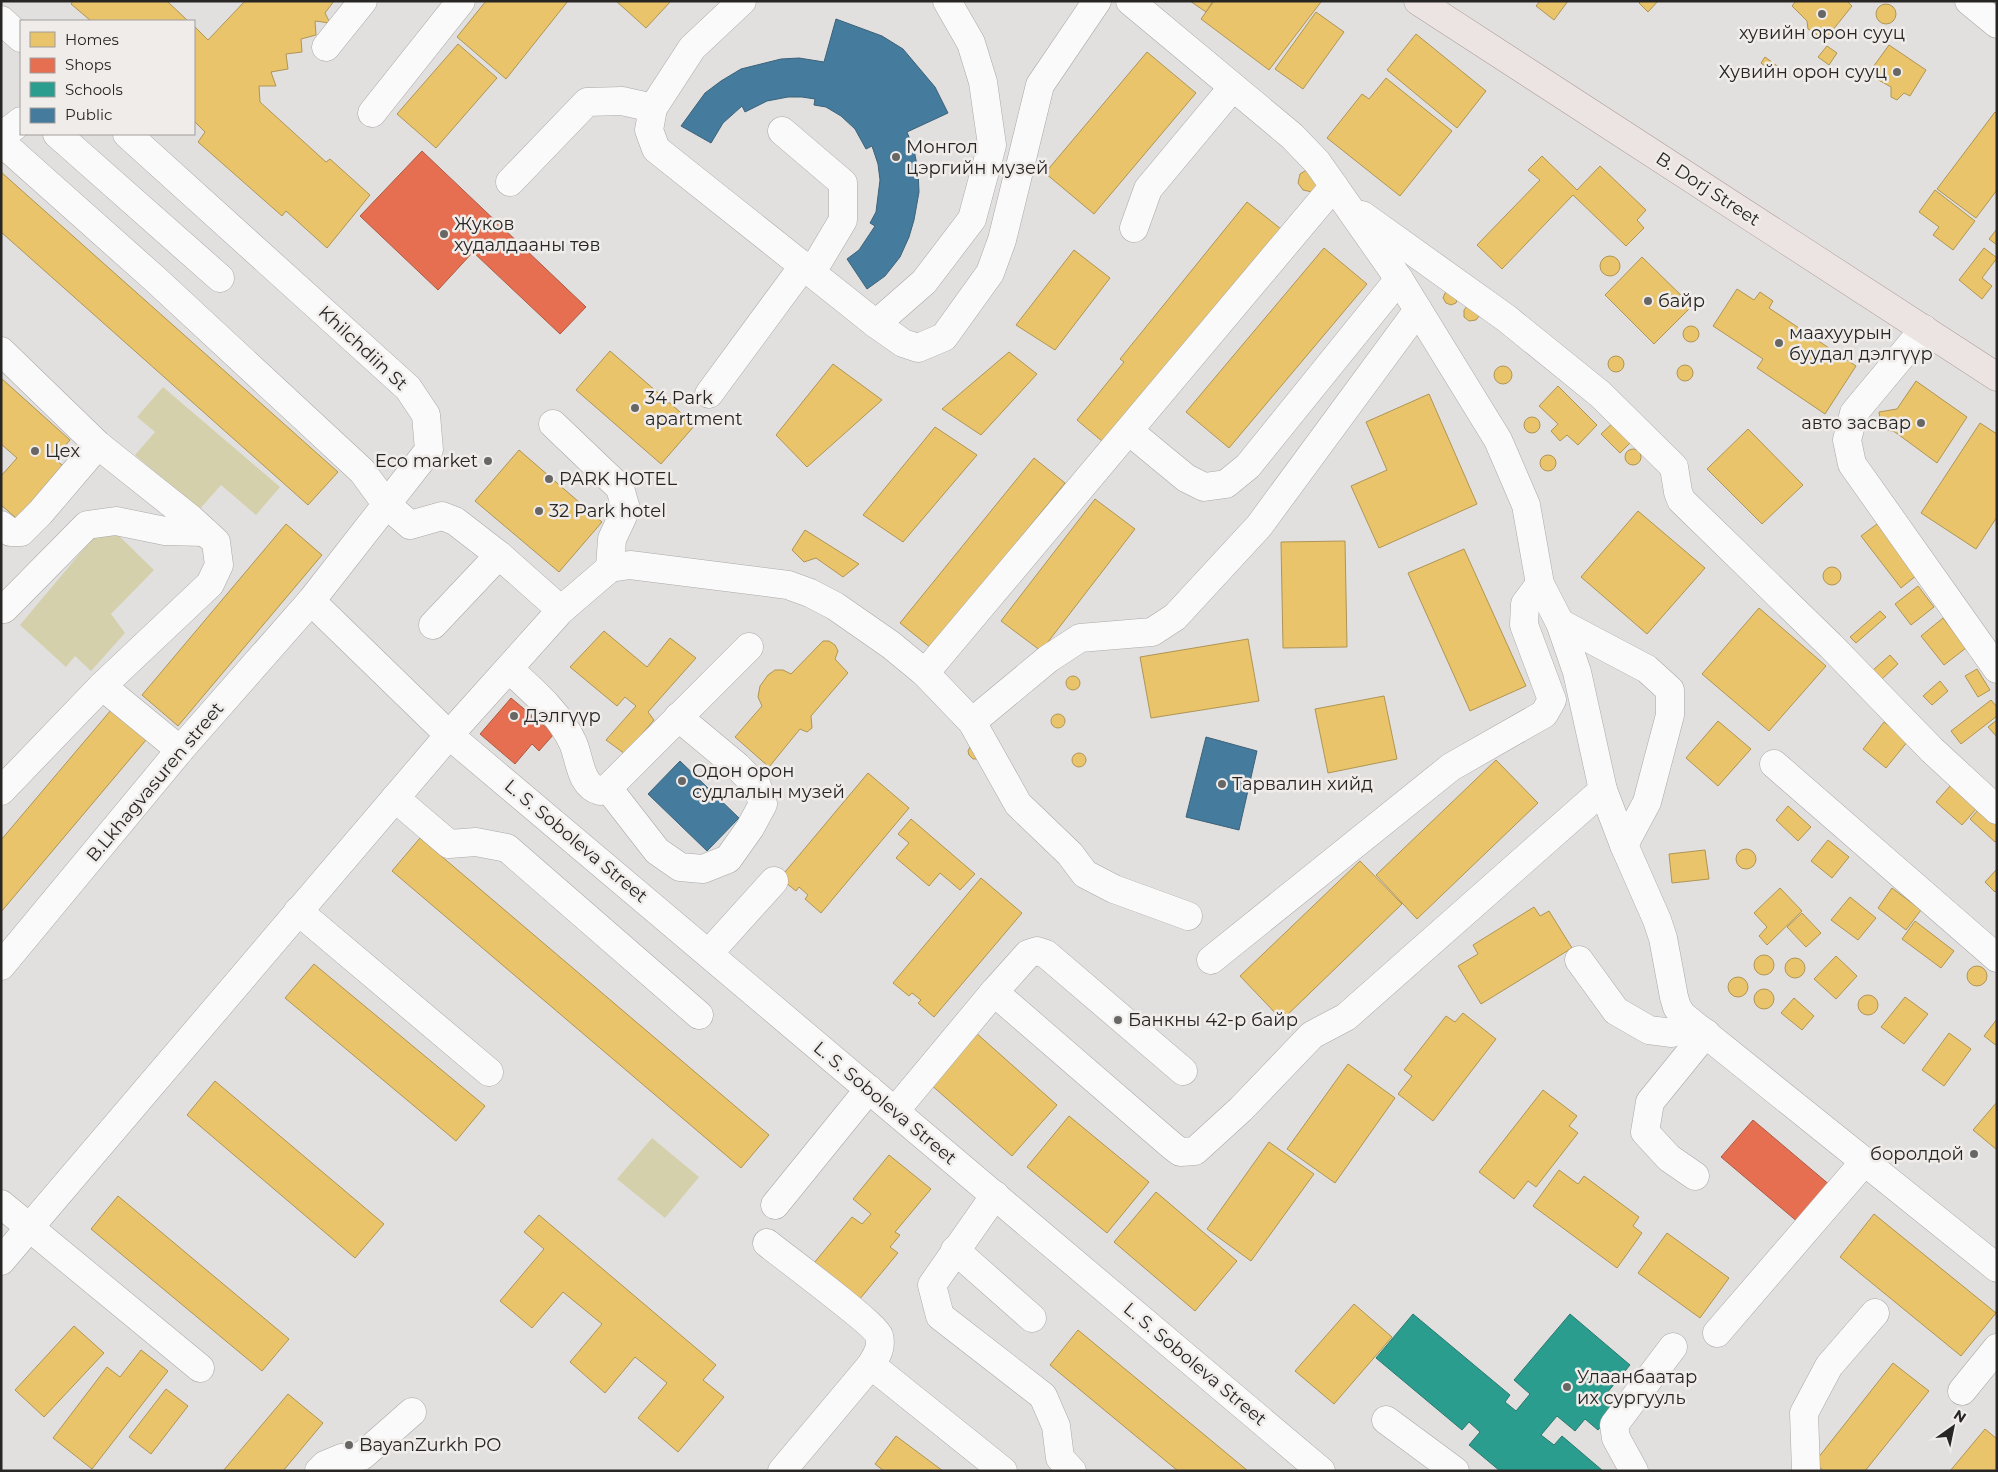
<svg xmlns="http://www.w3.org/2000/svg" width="1998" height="1472" font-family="Montserrat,sans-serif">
  <rect width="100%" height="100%" fill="#e2e0de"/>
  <g fill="#d3d0ab">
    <polygon points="163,387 280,487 256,515 221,485 199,510 135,455 155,432 137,417"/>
    <polygon points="117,534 154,570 111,614 125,633 91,671 75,656 66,667 20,625 93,538"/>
    <polygon points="652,1138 699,1177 665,1218 617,1179"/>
  </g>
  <g fill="#e9c46a" stroke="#af9555">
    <polygon points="73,1 167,1 188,21 91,21 71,4"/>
    <polygon points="245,1 334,1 325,13 330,23 315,21 316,35 301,39 302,52 286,54 288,69 271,72 276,86 259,86 260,102 326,162 330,159 370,195 327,248 286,211 282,216 198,142 205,132 194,121 194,26 208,40"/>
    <polygon points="486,1 568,1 506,79 457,37"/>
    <polygon points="616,1 671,1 646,28"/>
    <polygon points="1190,1 1213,1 1206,12"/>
    <polygon points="1214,1 1320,1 1321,2 1269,70 1201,19"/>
    <polygon points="1540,1 1568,1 1554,20 1536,6"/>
    <polygon points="1641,1 1658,1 1648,12 1639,3"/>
    <polygon points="1796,1 1847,1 1852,6 1828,36 1823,32 1819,36 1808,29 1807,21 1792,6"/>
    <circle cx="1886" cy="14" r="10"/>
    <polygon points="1316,12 1344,32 1303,89 1275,69"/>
    <polygon points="1416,34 1486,91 1457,128 1387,70"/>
    <polygon points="458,44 497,78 436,148 397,114"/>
    <polygon points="1889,45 1926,70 1910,96 1904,93 1897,100 1891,97 1891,87 1868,74"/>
    <polygon points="1827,46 1837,53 1829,65 1818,57"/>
    <polygon points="1147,52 1196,93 1094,214 1045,173"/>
    <polygon points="1765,57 1780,68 1775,74 1761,63"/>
    <polygon points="1386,78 1452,131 1400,196 1327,138 1362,94 1369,99"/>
    <polygon points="1995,112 1997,114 1997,190 1976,218 1937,189"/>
    <polygon points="1542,156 1577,190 1600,166 1646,210 1637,220 1644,228 1626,246 1573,195 1502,269 1477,245 1540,180 1528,170"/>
    <polygon points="1308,169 1321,179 1312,192 1303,190 1298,183 1300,174"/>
    <polygon points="1,172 338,472 308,505 1,232"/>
    <polygon points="1935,190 1975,221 1953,250 1933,235 1939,227 1919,212"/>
    <polygon points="1247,202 1281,229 1109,447 1077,420 1124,362 1120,359"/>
    <polygon points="1997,229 1997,245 1989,239"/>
    <polygon points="1324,248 1367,284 1229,448 1186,412"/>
    <polygon points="1984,248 1997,258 1982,278 1992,286 1982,299 1959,280"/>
    <polygon points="1074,250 1110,278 1055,350 1016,325"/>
    <circle cx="1610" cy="266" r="10"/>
    <polygon points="1642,257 1692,306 1654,344 1605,295"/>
    <polygon points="1737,289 1754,300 1760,292 1773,301 1769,308 1856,366 1825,414 1757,368 1763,359 1713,326"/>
    <polygon points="1450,290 1458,297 1456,303 1451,305 1446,303 1443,298 1445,293"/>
    <polygon points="1468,305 1480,315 1476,320 1469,321 1464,317 1464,310"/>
    <circle cx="1691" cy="334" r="8"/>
    <polygon points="610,351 695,425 661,464 576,390"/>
    <polygon points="1009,352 1037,374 981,435 942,409"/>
    <circle cx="1616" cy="364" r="8"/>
    <polygon points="833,364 882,400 807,467 776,435"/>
    <circle cx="1685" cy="373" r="8"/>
    <circle cx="1503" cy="375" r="9"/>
    <polygon points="1,378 70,440 54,458 70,472 23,524 1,505 1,476 17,458 1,444"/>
    <polygon points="1916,381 1967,417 1937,463 1895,432 1881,428 1879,412 1897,409"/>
    <polygon points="1558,386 1597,425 1578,445 1567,435 1560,441 1551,431 1558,424 1539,406"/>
    <polygon points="1429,394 1477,504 1379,548 1351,486 1387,470 1366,422"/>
    <circle cx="1532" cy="425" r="8"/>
    <polygon points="1617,419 1635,438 1620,453 1601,434"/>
    <polygon points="1980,423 1997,434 1997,517 1976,549 1921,513"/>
    <polygon points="935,427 977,455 903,542 863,515"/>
    <polygon points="1748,429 1803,485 1762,524 1707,469"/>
    <circle cx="1633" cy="457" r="8"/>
    <polygon points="519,450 602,522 559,572 475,501"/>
    <circle cx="1548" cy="463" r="8"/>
    <polygon points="1034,458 1065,483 931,648 900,623"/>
    <polygon points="1095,499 1135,529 1041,651 1001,621"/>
    <polygon points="1638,511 1705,568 1647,634 1581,577"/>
    <polygon points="286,524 322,555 178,726 142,695"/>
    <polygon points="1877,524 1917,575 1901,588 1861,536"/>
    <polygon points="805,530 859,564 843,577 816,558 804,562 792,550"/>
    <polygon points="1345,541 1347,647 1283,648 1281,542"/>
    <polygon points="1464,549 1526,686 1470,711 1408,573"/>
    <circle cx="1832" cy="576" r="9"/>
    <polygon points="1918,586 1934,607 1911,625 1895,604"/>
    <polygon points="1759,608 1826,666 1769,731 1702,674"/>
    <polygon points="1880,611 1886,617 1856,643 1850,637"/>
    <polygon points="1943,618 1966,648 1944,665 1921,636"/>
    <polygon points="604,631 647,667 670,638 696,658 648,712 654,720 625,754 606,740 636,706 625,697 617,706 570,667"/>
    <polygon points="1248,639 1259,701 1151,718 1140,657"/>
    <polygon points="823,641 829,641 835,645 838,651 835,659 848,673 811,716 812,728 807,732 800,729 769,767 735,737 762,706 758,697 760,686 768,675 775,670 783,670 791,674"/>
    <polygon points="1890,655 1898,664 1882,679 1873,670"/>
    <polygon points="1977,669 1990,690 1978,697 1965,676"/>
    <circle cx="1073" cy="683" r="7"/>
    <polygon points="1940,681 1948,691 1932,705 1923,696"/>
    <polygon points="1384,696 1397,759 1328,773 1315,709"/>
    <polygon points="1991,700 1997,707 1997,716 1961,744 1951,731"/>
    <polygon points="111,710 146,740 1,912 1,840"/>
    <circle cx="1058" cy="721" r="7"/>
    <polygon points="1997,720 1997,737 1988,727"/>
    <polygon points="1718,721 1751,749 1718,786 1686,758"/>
    <polygon points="1884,722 1908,741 1886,768 1863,749"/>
    <polygon points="970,747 977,759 973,759 969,755 968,751"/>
    <circle cx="1079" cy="760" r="7"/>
    <polygon points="1496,760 1538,803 1417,919 1376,875"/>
    <polygon points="868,773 909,808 821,913 805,899 808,895 799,887 796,891 780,878"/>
    <polygon points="1951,785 1977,808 1962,825 1936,802"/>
    <polygon points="1788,806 1811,827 1798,841 1776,820"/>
    <polygon points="1979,809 1997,825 1997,840 1995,842 1970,819"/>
    <polygon points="911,819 975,874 960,890 940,873 929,886 896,858 909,843 898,834"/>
    <polygon points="420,838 769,1135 741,1168 392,871"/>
    <polygon points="1828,840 1849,857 1832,878 1811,861"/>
    <circle cx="1746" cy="859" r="10"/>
    <polygon points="1705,850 1709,879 1672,883 1669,854"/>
    <polygon points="1360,861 1402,904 1282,1020 1240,976"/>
    <polygon points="1997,869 1997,890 1995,892 1985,882"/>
    <polygon points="981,878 1022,913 934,1017 918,1003 921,1000 912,993 909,996 893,983"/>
    <polygon points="1780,888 1802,911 1767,945 1759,936 1767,927 1754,913"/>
    <polygon points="1892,888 1921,910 1906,930 1878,908"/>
    <polygon points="1850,897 1876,918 1858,940 1831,920"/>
    <polygon points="1534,907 1540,916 1549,911 1572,948 1481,1004 1458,966 1478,954 1473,945"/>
    <polygon points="1802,913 1821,933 1806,947 1787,927"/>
    <polygon points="1915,921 1954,951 1941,968 1902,939"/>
    <circle cx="1764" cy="965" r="10"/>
    <polygon points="1836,956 1857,976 1836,999 1814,979"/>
    <circle cx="1795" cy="968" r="10"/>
    <polygon points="314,964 485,1106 456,1141 285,998"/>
    <circle cx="1977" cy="976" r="10"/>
    <circle cx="1738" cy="987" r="10"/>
    <circle cx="1764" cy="999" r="10"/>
    <circle cx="1868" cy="1005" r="10"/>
    <polygon points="1905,997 1928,1014 1904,1044 1881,1027"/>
    <polygon points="1794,998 1814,1016 1802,1030 1781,1013"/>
    <polygon points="1463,1013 1496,1039 1433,1121 1398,1094 1412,1076 1404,1070 1446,1016 1455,1022"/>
    <polygon points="1997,1019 1997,1046 1984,1036"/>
    <polygon points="975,1032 1057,1105 1012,1156 929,1083"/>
    <polygon points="1949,1033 1971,1049 1944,1086 1922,1070"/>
    <polygon points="1348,1064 1395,1098 1335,1183 1287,1149"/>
    <polygon points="215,1081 384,1224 355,1258 187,1115"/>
    <polygon points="1543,1090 1577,1116 1569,1126 1578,1133 1536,1187 1528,1181 1514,1199 1479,1172"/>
    <polygon points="1997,1102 1997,1150 1973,1130"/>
    <polygon points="1069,1116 1149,1182 1107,1233 1027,1167"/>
    <polygon points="1269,1142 1314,1174 1251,1261 1207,1229"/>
    <polygon points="889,1155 931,1189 895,1232 900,1235 890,1247 898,1253 859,1300 814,1263 852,1217 862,1224 871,1214 853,1199"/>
    <polygon points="1559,1170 1578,1184 1584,1176 1639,1217 1633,1226 1642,1233 1617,1268 1533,1206"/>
    <polygon points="1156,1192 1237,1261 1195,1311 1114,1242"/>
    <polygon points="118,1196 289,1339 262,1371 91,1229"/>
    <polygon points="1874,1214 1996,1313 1961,1356 1840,1257"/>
    <polygon points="539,1215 716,1365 703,1380 724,1397 678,1452 638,1418 667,1383 635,1357 605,1393 570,1362 602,1324 563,1292 532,1328 500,1301 544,1249 524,1232"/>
    <polygon points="1667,1233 1729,1278 1700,1318 1638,1273"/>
    <polygon points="1354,1304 1392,1337 1334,1404 1295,1371"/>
    <polygon points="74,1326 104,1353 44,1417 15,1390"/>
    <polygon points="1078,1330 1248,1471 1178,1471 1050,1365"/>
    <polygon points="141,1350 168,1371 92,1469 53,1438 107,1367 120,1377"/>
    <polygon points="1893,1363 1929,1391 1865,1471 1824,1471 1814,1463"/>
    <polygon points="166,1389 188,1406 151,1454 129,1437"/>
    <polygon points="288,1394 323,1423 283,1471 223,1471"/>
    <polygon points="1985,1429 1997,1439 1997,1471 1950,1471"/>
    <polygon points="896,1436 943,1471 884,1471 875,1464"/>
  </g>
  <g fill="#e76f51" stroke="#ad5944">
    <polygon points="422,151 586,307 560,334 473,252 438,290 360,216"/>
    <polygon points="511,698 554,734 539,751 532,744 515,764 480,734"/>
    <polygon points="1753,1120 1831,1186 1799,1223 1721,1157"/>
  </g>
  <polygon fill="#2a9d8f" stroke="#29796f" points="1413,1314 1510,1395 1505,1402 1516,1411 1530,1394 1514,1380 1570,1314 1630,1365 1602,1399 1615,1410 1598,1430 1585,1419 1575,1431 1557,1416 1541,1435 1554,1445 1562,1436 1603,1471 1500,1471 1469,1445 1480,1432 1469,1422 1462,1430 1376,1358"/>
  <g fill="#457b9d" stroke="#3c6279">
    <polygon points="836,19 882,36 903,49 935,87 948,113 907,132 914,150 918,170 919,192 914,220 909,237 900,257 885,276 867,289 847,259 859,250 875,226 870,223 876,212 880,180 878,164 872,146 866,149 855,129 841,116 826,107 814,105 815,99 802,97 788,97 767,101 745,112 742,106 723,123 711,143 681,126 705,93 721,81 741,69 781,59 799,58 824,62"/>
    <polygon points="1206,737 1257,751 1239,830 1186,817"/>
    <polygon points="680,761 739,818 707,851 648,794"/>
  </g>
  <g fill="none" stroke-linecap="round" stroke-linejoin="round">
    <g stroke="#aaa8a8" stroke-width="29">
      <g id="minor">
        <polyline points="742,1 692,48 653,108 649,130 656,149 876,324 924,282 972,219 992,145 983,82 971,43 947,1"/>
        <polyline points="1130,1 1292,136 1317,162 1399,279 1498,440 1526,505 1540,584 1560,623 1577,672 1603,790 1624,845 1657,920 1663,938 1674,997 1677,1007 1682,1015 1997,1268"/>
        <polyline points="1969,1 1997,24"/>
        <polyline points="1,20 21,38"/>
        <polyline points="326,47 363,1"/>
        <polyline points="372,113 461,1"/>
        <polyline points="782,131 843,183 843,220 812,272"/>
        <polyline points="57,134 220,278"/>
        <polyline points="1,137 21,121"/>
        <polyline points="1,142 155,279 362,471 387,505 410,525 442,516 455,521 499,555 561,610"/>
        <polyline points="510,182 587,102 622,101 653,108"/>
        <polyline points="1362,215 1506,318 1600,394 1674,467 1678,492 1681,500 1831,646 1932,750 1997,810"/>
        <polyline points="1134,228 1148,189 1233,87"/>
        <polyline points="876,324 903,343 918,348 944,337 990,273 1002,240 1040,85 1097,1"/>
        <polyline points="1924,329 1854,413 1847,440 1852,464 1997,669"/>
        <polyline points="1,351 98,445 191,519 216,542 219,565 210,584 102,686 180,750"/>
        <polyline points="709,394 804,265"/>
        <polyline points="553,424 620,488 626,509 612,539 610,568"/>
        <polyline points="1129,431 1186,478 1204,487 1226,484 1248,466 1399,279"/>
        <polyline points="1,525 10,532 21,532 40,513 98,445"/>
        <polyline points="311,601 449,735 1321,1471"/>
        <polyline points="4,609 87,525 116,521 165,531 205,532"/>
        <polyline points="1560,623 1647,669 1670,690 1670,715 1647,802 1624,845"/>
        <polyline points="433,625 499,555"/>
        <path d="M509,669C532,690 560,714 573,743C580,759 580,786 600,791L608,788L749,647"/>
        <polyline points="925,673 1334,186"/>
        <polyline points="972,722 1048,659 1080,638 1152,632 1175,617 1259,526 1418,310"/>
        <polyline points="1774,764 1997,958"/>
        <polyline points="608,788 657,851 680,867 703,869 728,859 750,828 763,804 757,786 737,766 678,717"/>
        <polyline points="1,791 102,686"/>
        <polyline points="395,798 449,844 476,842 507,848 699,1015"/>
        <polyline points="298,911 489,1072"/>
        <polyline points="709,953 774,881"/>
        <polyline points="1211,960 1451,767 1544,714 1552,700 1524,625 1525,604 1540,584"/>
        <polyline points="1579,960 1616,1011 1649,1030 1672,1033 1690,1022"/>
        <polyline points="1,966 180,750 311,601 429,450 426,415 408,388 127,134"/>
        <polyline points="994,992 1171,1145 1180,1152 1195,1151 1241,1109 1312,1035 1346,1017 1603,790"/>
        <polyline points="895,1111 994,992 1028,954 1037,951 1046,954 1183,1071"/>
        <polyline points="1695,1176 1669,1158 1645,1132 1650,1102 1706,1033"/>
        <polyline points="995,1195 932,1285 940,1316 1043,1396 1056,1426 1060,1458 1072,1471"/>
        <polyline points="1,1204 200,1368"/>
        <polyline points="775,1205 869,1089"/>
        <path d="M767,1243C783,1256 875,1324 879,1336C882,1348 877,1355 871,1365L782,1471"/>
        <polyline points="955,1250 1032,1318"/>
        <polyline points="1,1261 449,735 561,610 610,568 630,565 788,585 810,593 835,606 891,645 925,673 972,722 1018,804 1070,854 1085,874 1114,889 1188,916"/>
        <polyline points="1717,1333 1865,1161"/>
        <polyline points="871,1365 1003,1471"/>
        <polyline points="1962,1391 1997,1348"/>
        <polyline points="1386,1420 1455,1471"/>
        <polyline points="319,1471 325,1465 342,1458 362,1456 412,1412"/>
        <polyline points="1634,1471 1616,1438 1614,1425 1673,1347"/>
        <polyline points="1806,1471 1804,1413 1829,1366 1875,1313"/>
      </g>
    </g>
    <g stroke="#afa09e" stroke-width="29">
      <polyline id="major" points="1418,1 1997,377"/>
    </g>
    <use href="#minor" stroke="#fbfafa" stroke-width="28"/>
    <use href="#major" stroke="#ece4e3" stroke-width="28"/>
  </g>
  <g fill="#686766" stroke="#f0ecea" stroke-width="2">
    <circle cx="1822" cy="14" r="5"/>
    <circle cx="1897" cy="72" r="5"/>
    <circle cx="896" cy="157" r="5"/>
    <circle cx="444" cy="234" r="5"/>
    <circle cx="1648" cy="301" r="5"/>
    <circle cx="1779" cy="343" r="5"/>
    <circle cx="635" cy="408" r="5"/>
    <circle cx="1921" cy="423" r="5"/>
    <circle cx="35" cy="451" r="5"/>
    <circle cx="488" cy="461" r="5"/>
    <circle cx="549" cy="479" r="5"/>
    <circle cx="539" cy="511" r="5"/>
    <circle cx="514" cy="716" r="5"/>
    <circle cx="682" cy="781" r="5"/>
    <circle cx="1222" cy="784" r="5"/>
    <circle cx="1118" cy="1020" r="5"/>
    <circle cx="1974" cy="1154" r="5"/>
    <circle cx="1567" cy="1387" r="5"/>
    <circle cx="349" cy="1445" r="5"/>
  </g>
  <g text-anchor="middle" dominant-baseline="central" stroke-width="5" stroke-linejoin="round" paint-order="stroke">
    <g font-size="18" fill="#272625" stroke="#f0ecea" text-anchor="start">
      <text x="1822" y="33" text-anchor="middle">хувийн орон сууц</text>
      <text x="1887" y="72" text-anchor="end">Хувийн орон сууц</text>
      <text x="906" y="147">Монгол<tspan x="906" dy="21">цэргийн музей</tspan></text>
      <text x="454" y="224">Жуков<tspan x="454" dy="21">худалдааны төв</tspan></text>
      <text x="1658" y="301">байр</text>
      <text x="1789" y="333">маахуурын<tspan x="1789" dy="21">буудал дэлгүүр</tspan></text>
      <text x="645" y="398">34 Park<tspan x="645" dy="21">apartment</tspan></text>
      <text x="1911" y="423" text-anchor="end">авто засвар</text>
      <text x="45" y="451">Цех</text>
      <text x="478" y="461" text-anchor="end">Eco market</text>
      <text x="559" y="479">PARK HOTEL</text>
      <text x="549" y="511">32 Park hotel</text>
      <text x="524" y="716">Дэлгүүр</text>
      <text x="692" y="771">Одон орон<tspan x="692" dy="21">судлалын музей</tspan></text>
      <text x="1232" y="784">Тарвалин хийд</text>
      <text x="1128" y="1020">Банкны 42-р байр</text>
      <text x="1964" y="1154" text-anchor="end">боролдой</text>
      <text x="1577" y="1377">Улаанбаатар<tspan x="1577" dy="21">их сургууль</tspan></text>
      <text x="359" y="1445">BayanZurkh PO</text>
    </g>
    <g font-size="18" fill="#272625" stroke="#f0ecea">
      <text transform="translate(1708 189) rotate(33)">B. Dorj Street</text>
      <text transform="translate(363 348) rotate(43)">Khilchdiin St</text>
      <text transform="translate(155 782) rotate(-50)">B.Lkhagvasuren street</text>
      <text transform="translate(576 841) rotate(40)">L. S. Soboleva Street</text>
      <text transform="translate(885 1103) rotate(40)">L. S. Soboleva Street</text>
      <text transform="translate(1195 1364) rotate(40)">L. S. Soboleva Street</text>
    </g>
  </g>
  <rect width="1998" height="1472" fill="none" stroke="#272625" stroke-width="5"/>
  <rect x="20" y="20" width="175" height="115" fill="#f0ecea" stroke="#a09d9b"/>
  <rect x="30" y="32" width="25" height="15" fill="#e9c46a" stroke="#a09d9b"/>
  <text x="65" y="45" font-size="15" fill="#272625">Homes</text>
  <rect x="30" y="58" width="25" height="15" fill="#e76f51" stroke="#a09d9b"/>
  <text x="65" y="70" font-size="15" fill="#272625">Shops</text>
  <rect x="30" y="82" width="25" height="15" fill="#2a9d8f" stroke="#a09d9b"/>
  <text x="65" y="95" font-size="15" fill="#272625">Schools</text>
  <rect x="30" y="108" width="25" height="15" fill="#457b9d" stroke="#a09d9b"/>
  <text x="65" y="120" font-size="15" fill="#272625">Public</text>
  <g transform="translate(1953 1427) rotate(33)" stroke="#f0ecea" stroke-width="4" paint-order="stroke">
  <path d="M0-4L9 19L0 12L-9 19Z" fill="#272625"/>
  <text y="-8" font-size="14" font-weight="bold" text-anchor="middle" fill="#272625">N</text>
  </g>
</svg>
